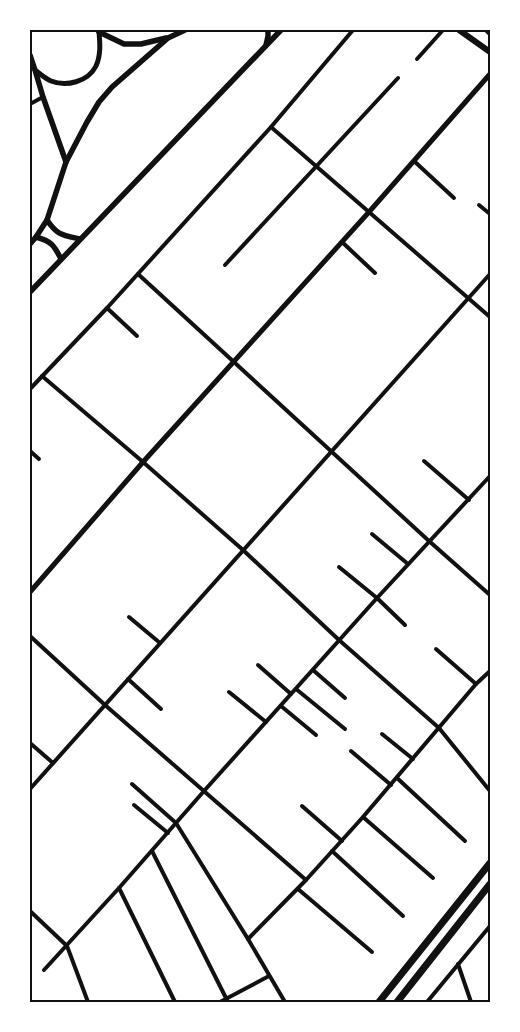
<svg xmlns="http://www.w3.org/2000/svg" width="520" height="1032" font-family="Merriweather,serif">
  <rect width="100%" height="100%" fill="#fff"/>
  <g fill="none" stroke-linecap="round" stroke-linejoin="round">
    <g stroke="#111" stroke-width="4">
      <polyline points="417,59 443,30"/>
      <polyline points="30,104 43,97"/>
      <polyline points="271,127 490,317"/>
      <polyline points="414,161 454,198"/>
      <polyline points="479,205 490,214"/>
      <polyline points="342,242 375,273"/>
      <polyline points="225,265 398,78"/>
      <polyline points="138,274 429,541 490,595"/>
      <polyline points="107,308 137,336"/>
      <polyline points="42,376 143,462 243,550 339,640 439,728 490,791"/>
      <polyline points="30,389 107,308 271,127 353,30"/>
      <polyline points="30,451 39,459"/>
      <polyline points="424,461 469,500"/>
      <polyline points="372,534 408,564"/>
      <polyline points="339,567 377,598 405,625"/>
      <polyline points="129,617 160,643"/>
      <polyline points="30,636 105,705 306,880"/>
      <polyline points="436,649 476,684"/>
      <polyline points="258,665 291,694"/>
      <polyline points="313,670 345,698"/>
      <polyline points="128,679 161,709"/>
      <polyline points="296,689 345,729"/>
      <polyline points="229,692 266,722"/>
      <polyline points="281,706 316,735"/>
      <polyline points="382,734 413,759"/>
      <polyline points="30,743 53,763"/>
      <polyline points="351,751 391,785"/>
      <polyline points="397,778 465,841"/>
      <polyline points="132,784 176,823 248,939 285,1002"/>
      <polyline points="30,789 490,274"/>
      <polyline points="134,805 168,833"/>
      <polyline points="302,806 342,841"/>
      <polyline points="363,817 433,878"/>
      <polyline points="152,851 228,1002"/>
      <polyline points="332,851 403,916"/>
      <polyline points="119,888 175,1002"/>
      <polyline points="298,889 372,952"/>
      <polyline points="30,911 67,946 88,1002"/>
      <polyline points="248,939 306,880 363,817 476,684 490,671"/>
      <polyline points="458,964 471,1002"/>
      <polyline points="44,970 119,888 204,791 377,598 490,476"/>
      <polyline points="220,1002 269,976"/>
      <polyline points="427,1002 490,926"/>
    </g>
    <g stroke="#111" stroke-width="5">
      <path d="M35,70C40,74 46,79 51,81C66,87 88,82 96,66C101,55 100,43 99,32"/>
      <polyline points="30,592 143,462 369,212 490,74"/>
    </g>
    <g stroke="#111" stroke-width="5.5">
      <polyline points="98,30 99,32 124,44 141,44 166,38"/>
      <polyline points="266,45 268,36 268,30"/>
      <polyline points="30,55 35,70 43,97 66,162"/>
      <path d="M47,220C57,235 62,235 80,239"/>
      <path d="M36,237C51,241 54,245 61,259"/>
      <polyline points="30,244 36,237 47,220 66,162 87,122 99,102 112,87 168,38 185,30"/>
      <polyline points="30,292 281,30"/>
    </g>
    <g stroke="#111" stroke-width="6">
      <polyline points="459,30 490,52"/>
      <polyline points="487,30 490,33"/>
    </g>
    <g stroke="#111" stroke-width="7">
      <polyline points="379,1002 490,863"/>
      <polyline points="397,1002 490,884"/>
    </g>
  </g>
  <rect width="520" height="1032" fill="none" stroke="#ffffff" stroke-width="62"/>
  <rect x="31" y="31" width="458" height="970" fill="none" stroke="#111" stroke-width="2"/>
</svg>
